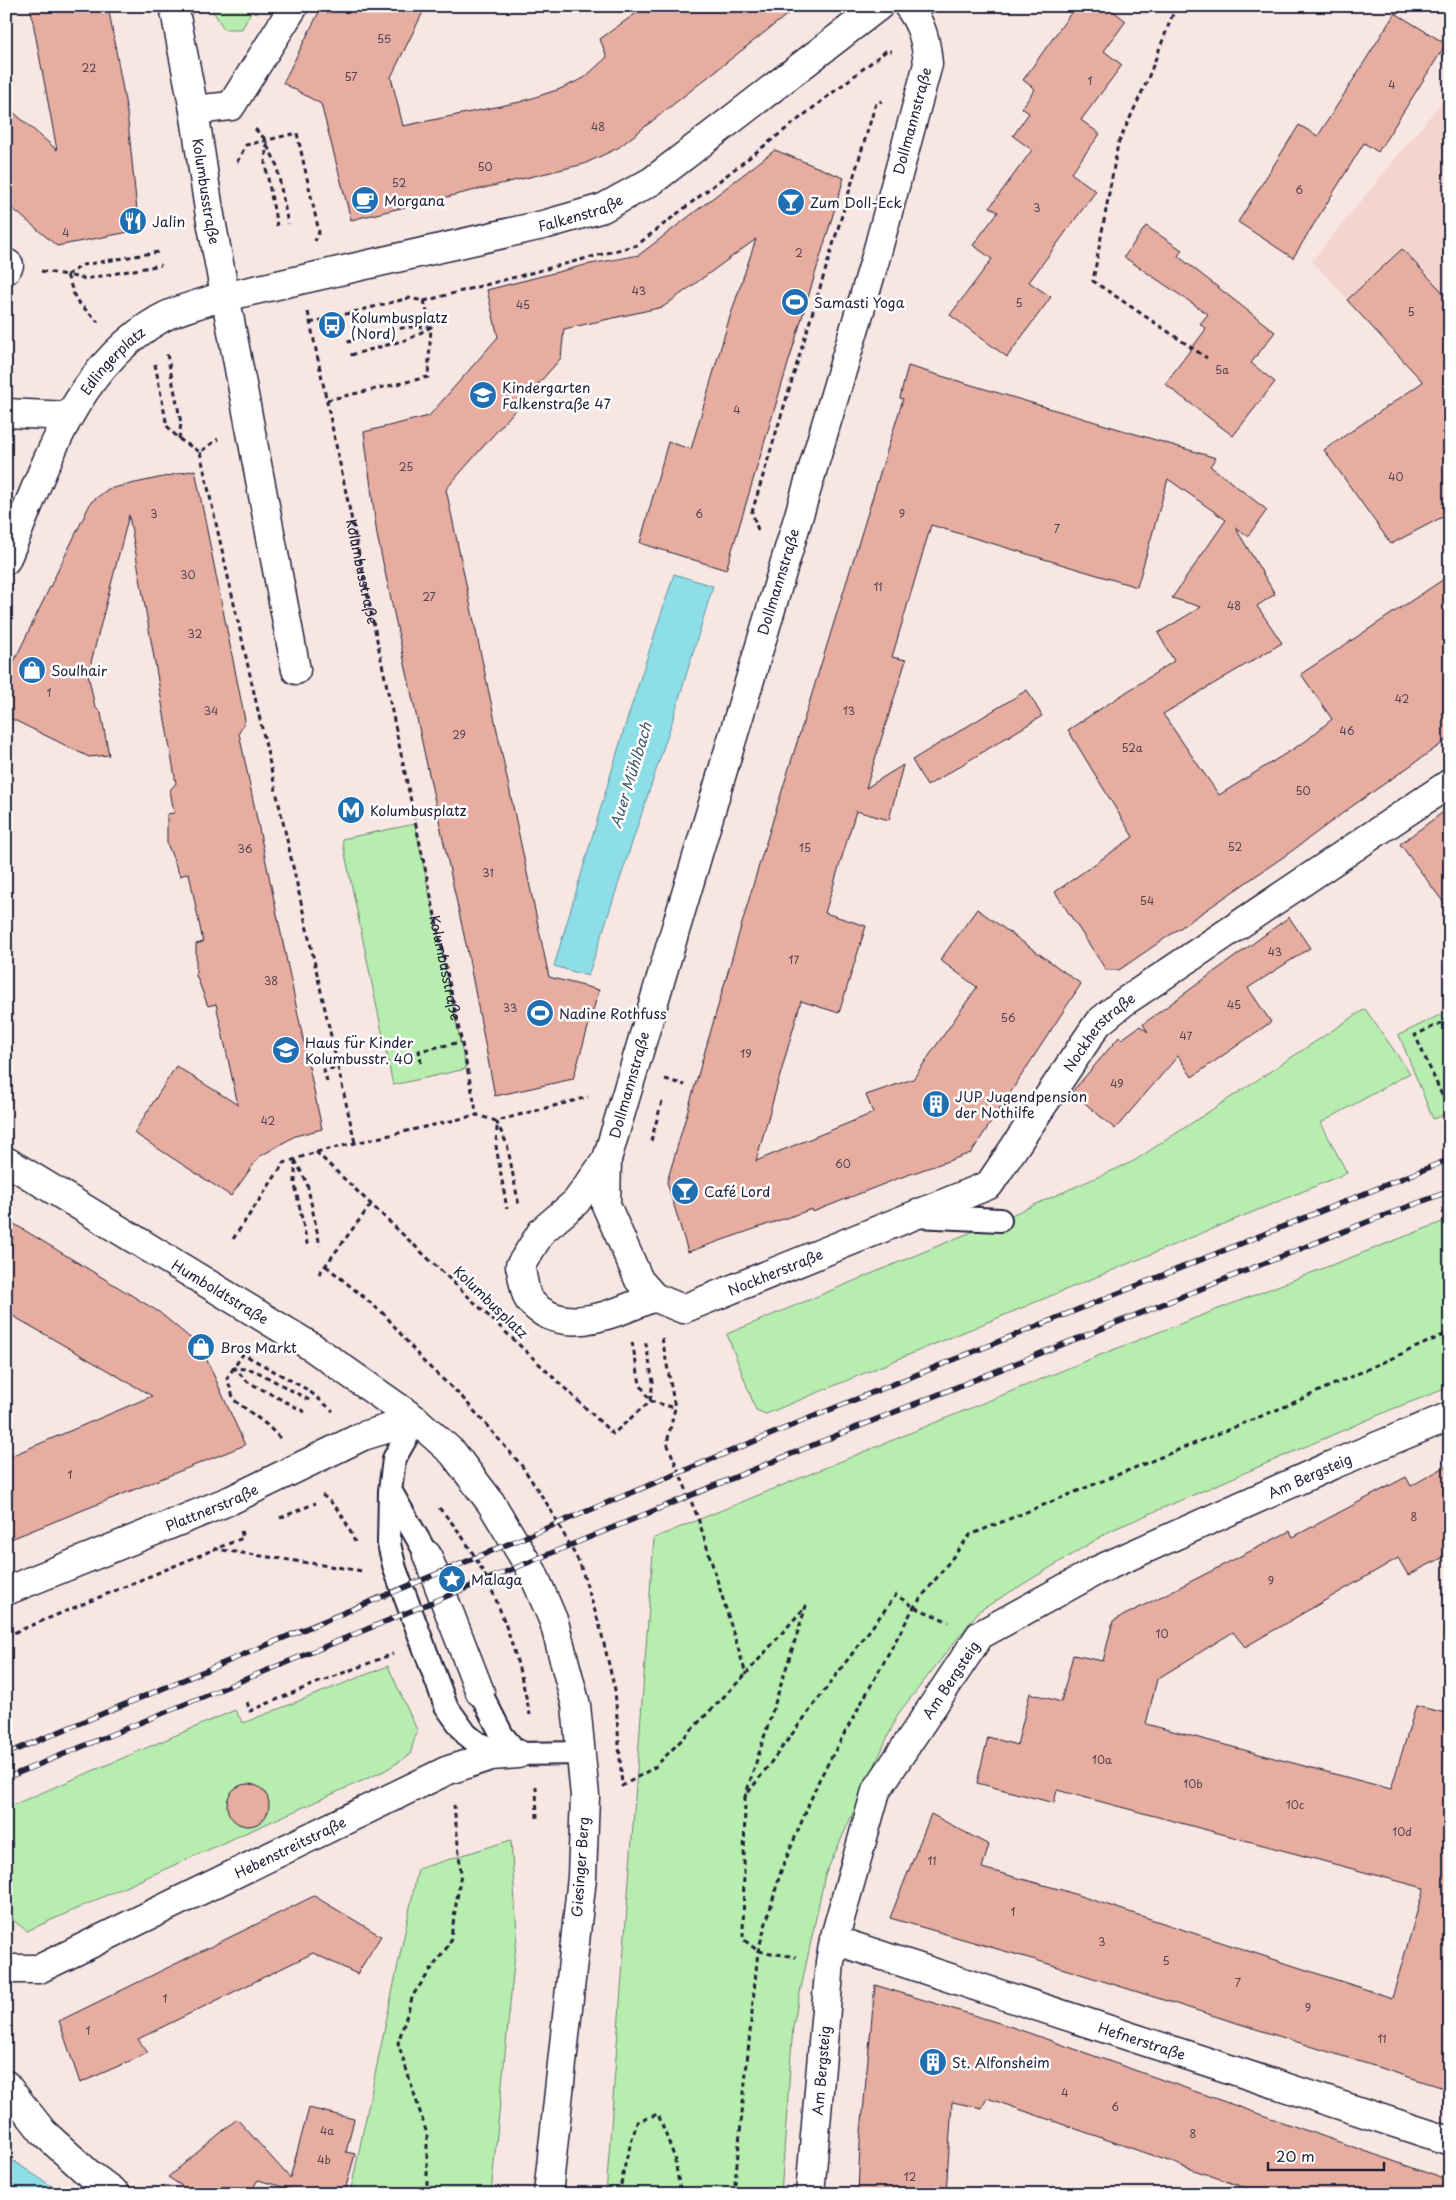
<svg xmlns="http://www.w3.org/2000/svg" width="1456" height="2200" font-family="'Playpen Sans',sans-serif">
  <rect width="100%" height="100%" fill="#f8e6e2"/>
  <filter id="ink" filterUnits="userSpaceOnUse"><feTurbulence type="fractalNoise" baseFrequency=".02" numOctaves="2"/><feDisplacementMap in="SourceGraphic" scale="10" xChannelSelector="R" yChannelSelector="G"/><feConvolveMatrix kernelMatrix="1 2 1 2 8 2 1 2 1" color-interpolation-filters="sRGB"/></filter>
  <g filter="url(#ink)">
    <polygon fill="#f3d5ce" points="1450,92 1450,409 1312,261"/>
    <g fill="#b7edae" stroke="#6c8874">
      <polygon points="210,6 254,6 242,29 224,29"/>
      <polygon points="415,824 466,1069 393,1085 342,839"/>
      <polygon points="1365,1009 1410,1073 1321,1123 1347,1173 766,1414 756,1410 727,1334 1000,1220 1134,1161"/>
      <polygon points="1450,1010 1450,1113 1433,1119 1399,1035"/>
      <polygon points="1450,1219 1450,1387 1395,1408 1112,1530 979,1611 898,1714 825,1875 793,2026 781,2194 606,2194 654,1538 1100,1355"/>
      <polygon points="388,1666 417,1730 410,1755 384,1771 27,1931 6,1915 6,1808 235,1710 243,1723"/>
      <polygon points="511,1840 517,1934 491,2194 350,2194 418,1869"/>
    </g>
    <g fill="#8ddee7" stroke="#6293a2">
      <polygon points="674,574 713,586 672,722 588,976 554,966 625,726"/>
      <polygon points="12,2160 62,2193 6,2194 6,2163"/>
    </g>
    <g fill="#e6ada0" stroke="#22223b">
      <polygon points="30,6 108,6 127,112 139,230 57,246 6,203 6,106 57,150"/>
      <polygon points="322,6 426,6 391,77 403,126 520,102 560,89 584,78 607,57 600,39 646,6 798,6 618,148 584,164 351,220 321,104 283,83"/>
      <polygon points="1076,6 1107,6 1126,21 1104,51 1122,65 1081,120 1100,134 1071,173 1096,191 1029,282 1051,297 1007,357 950,315 992,259 973,245 998,212 990,207 1032,150 1013,136 1029,113 1022,108 1035,89 1023,80"/>
      <polygon points="1395,13 1446,44 1378,152 1364,143 1293,258 1238,222 1299,125 1318,136"/>
      <polygon points="775,150 844,178 726,570 640,543 668,442 691,449 728,323 756,239 663,307 564,329 561,358 446,489 549,977 599,990 573,1079 495,1096 467,949 377,535 364,432 429,416 498,337 487,290 585,265 639,255"/>
      <polygon points="1146,226 1182,250 1178,256 1275,332 1251,363 1275,382 1233,436 1165,384 1206,329 1200,324 1208,314 1124,257"/>
      <polygon points="1402,249 1450,300 1450,513 1391,544 1324,450 1423,382 1347,300"/>
      <polygon points="908,366 1216,458 1210,466 1267,510 1248,536 1235,527 1275,594 1257,606 1282,643 1163,714 1219,795 1306,741 1332,719 1301,674 1450,575 1450,738 1351,807 1289,853 1119,970 1106,970 1055,892 1133,837 1068,730 1174,661 1158,633 1201,607 1172,598 1226,520 1168,479 1137,587 931,525 892,657 906,660 866,788 903,765 889,820 856,811 825,913 866,926 839,1013 801,1001 756,1161 873,1113 866,1095 913,1079 977,987 940,960 977,909 1081,984 971,1153 899,1178 813,1212 812,1209 688,1252 667,1182 756,875 903,399 900,398"/>
      <polygon points="195,470 245,720 239,733 322,1129 295,1136 259,1157 231,1196 134,1133 176,1066 238,1105 216,1004 208,1006 196,975 196,944 203,942 189,873 180,876 167,843 167,814 174,813 170,790 176,783 129,515 88,674 95,707 101,713 109,755 89,757 6,716 6,678 91,502 108,489"/>
      <polygon points="1027,690 1042,716 927,786 912,760"/>
      <polygon points="1450,807 1450,911 1400,844"/>
      <polygon points="1289,917 1310,948 1248,988 1271,1022 1192,1077 1178,1056 1115,1129 1072,1092 1119,1037 1122,1039 1140,1026 1148,1032 1143,1024"/>
      <polygon points="6,1219 159,1312 201,1347 245,1445 6,1541 6,1458 152,1396 6,1312"/>
      <polygon points="1450,1464 1450,1554 1408,1575 1398,1558 1245,1647 1233,1632 1157,1679 1146,1724 1391,1789 1416,1706 1450,1714 1450,2069 1444,2088 1039,1961 890,1918 931,1814 989,1845 982,1868 1062,1890 1392,1998 1424,1888 1057,1790 1054,1803 977,1783 988,1737 1017,1745 1030,1693 1061,1702 1073,1655 1103,1661 1113,1621 1290,1531 1293,1537 1406,1477 1411,1486"/>
      <circle cx="248" cy="1805" r="21"/>
      <polygon points="314,1896 381,1936 357,1974 313,1953 138,2039 148,2053 80,2083 59,2021"/>
      <polygon points="875,1985 1009,2026 1450,2181 1450,2194 1263,2194 987,2098 982,2108 952,2102 946,2194 858,2194 860,2143"/>
      <polygon points="309,2108 354,2119 346,2152 355,2154 344,2194 308,2194 258,2180 249,2194 194,2194 168,2177 237,2119 290,2178"/>
    </g>
    <g fill="none" stroke-linecap="round" stroke-linejoin="round">
      <g stroke="#22223b" stroke-width="26">
        <g id="service">
          <polyline points="916,1216 1000,1220"/>
          <polyline points="416,1420 394,1459 390,1491 389,1544 395,1569 446,1706 466,1734 477,1743 493,1749 518,1754 581,1753"/>
          <polyline points="391,1492 427,1555"/>
          <polyline points="480,1692 502,1735 518,1754"/>
        </g>
      </g>
      <g stroke="#22223b" stroke-width="31">
        <polyline id="pedestrian" points="427,1555 480,1692"/>
      </g>
      <g stroke="#22223b" stroke-width="31">
        <g id="minor">
          <path id="s2" d="M174,6L194,110L209,210L296,670"/>
          <path id="s3" d="M908,6C922,24 926,41 928,64L875,260L607,1159L606,1205L639,1280L654,1297L683,1309L989,1185L1098,1023L1124,1002L1450,783"/>
          <polyline points="194,110 231,106 294,6"/>
          <polyline points="6,263 9,265 6,270"/>
          <polyline points="6,413 68,416"/>
          <path d="M607,1159L576,1202L542,1231L520,1266C523,1275 524,1293 529,1300C562,1339 615,1313 654,1297"/>
          <path id="s4" d="M6,1591L231,1500L363,1436L416,1420"/>
          <path id="s5" d="M834,1940L1450,2141"/>
          <path id="s6" d="M6,1969H39L446,1771L491,1756L518,1754"/>
          <polyline points="6,2085 43,2132 88,2173 116,2194"/>
          <path id="s7" d="M810,2194L830,1962L834,1940L876,1791L980,1635L1096,1571L1332,1465L1450,1416"/>
        </g>
      </g>
      <g stroke="#22223b" stroke-width="31">
        <g id="tertiary">
          <path id="s8" d="M6,560C44,472 72,369 160,319C175,310 194,306 211,300L547,224L603,208L652,181L879,6"/>
        </g>
      </g>
      <g stroke="#22223b" stroke-width="31">
        <g id="secondary">
          <path id="s9" d="M6,1161L312,1347L416,1420L453,1453L491,1503L533,1573L554,1622L576,1705L585,1796L582,1877L548,2194"/>
        </g>
      </g>
      <g stroke="#22223b" stroke-width="3" stroke-dasharray="5 4" stroke-linecap="butt">
        <polyline points="1176,6 1147,81 1118,144 1093,281 1207,358"/>
        <polyline points="255,129 267,141 265,163 277,226"/>
        <polyline points="267,146 276,162 288,224"/>
        <polyline points="237,162 246,145 297,133 319,232 315,241"/>
        <polyline points="158,252 83,265 67,275 85,279 161,265"/>
        <polyline points="41,271 67,275 76,300 98,322"/>
        <polyline points="424,301 637,245 886,51 892,51"/>
        <path id="s1" d="M308,312L477,1115"/>
        <polyline points="310,323 409,298 424,301 431,327 409,339 347,356"/>
        <polyline points="155,364 167,426 179,439 181,423 167,354"/>
        <polyline points="327,400 428,377 431,327 406,327 344,343"/>
        <polyline points="179,439 200,452 218,439"/>
        <polyline points="200,452 355,1143"/>
        <polyline points="758,530 752,512 876,103 882,101"/>
        <polyline points="1450,1019 1415,1035 1450,1113"/>
        <polyline points="421,1063 419,1051 461,1042"/>
        <polyline points="665,1079 685,1085"/>
        <polyline points="327,1082 324,1070 339,1067"/>
        <polyline points="496,1121 507,1144 519,1206"/>
        <polyline points="497,1127 496,1146 507,1209"/>
        <polyline points="651,1141 662,1101"/>
        <polyline points="316,1152 613,1434 650,1401 675,1408"/>
        <polyline points="295,1160 307,1183 320,1246"/>
        <polyline points="295,1160 295,1185 308,1248"/>
        <polyline points="233,1239 284,1163 316,1152 477,1115 496,1121 588,1097"/>
        <polyline points="326,1266 385,1315 423,1361 462,1397 522,1466 549,1507 580,1564 600,1627 615,1690 622,1786 655,1767 746,1674"/>
        <polyline points="319,1274 372,1203"/>
        <polyline points="662,1338 675,1408 667,1443 698,1518 746,1674 806,1606 745,1797 896,1595 914,1607 949,1622"/>
        <polyline points="632,1342 640,1384 650,1401 653,1382 645,1339"/>
        <polyline points="305,1412 248,1382 234,1368 254,1370 311,1401"/>
        <polyline points="280,1438 267,1425 234,1400 227,1378 243,1354 308,1390 333,1411"/>
        <path d="M322,1495C340,1507 347,1524 355,1542"/>
        <path d="M439,1508C490,1562 515,1643 530,1715"/>
        <polyline points="280,1518 316,1503"/>
        <polyline points="241,1531 243,1538 215,1549 363,1571"/>
        <polyline points="6,1636 215,1549"/>
        <polyline points="247,1702 250,1711 314,1684 393,1654"/>
        <polyline points="536,1786 537,1820"/>
        <polyline points="745,1797 743,1939 758,1951 796,1957"/>
        <polyline points="427,2194 427,2134 398,2043 413,1995 450,1943 461,1873 454,1805"/>
        <polyline points="619,2194 626,2160 637,2122 658,2114 674,2156 681,2194"/>
        <polyline points="734,2194 758,1951 781,1871 819,1780 914,1607 970,1535 1286,1406 1450,1332"/>
      </g>
      <use href="#service" stroke="#fff" stroke-width="22"/>
      <use href="#pedestrian" stroke="#fff" stroke-width="28"/>
      <use href="#minor" stroke="#fff" stroke-width="28"/>
      <use href="#tertiary" stroke="#fff" stroke-width="28"/>
      <use href="#secondary" stroke="#fff" stroke-width="28"/>
      <g stroke="#22223b" stroke-width="5.5">
        <g id="rail">
          <polyline points="6,1754 817,1415 1450,1159"/>
          <polyline points="6,1778 835,1436 1367,1222 1450,1191"/>
        </g>
      </g>
      <use href="#rail" stroke="#fff" stroke-width="4" stroke-dasharray="11" stroke-linecap="butt"/>
    </g>
  </g>
  <defs>
    <g id="cafe-disc" transform="scale(1.4375)"><circle r="9.5" fill="#1f6fb2" stroke="#fff"/><path d="M-5.5-4.5H6V0H3Q3 3.5 0 3.5H-2.5Q-5.5 3.5-5.5 0ZM3-3.2v2h1.7v-2ZM-6 4.5H4V6H-6Z" fill="#fff"/></g>
    <g id="bar-disc" transform="scale(1.4375)"><circle r="9.5" fill="#1f6fb2" stroke="#fff"/><path d="M-6-5H6L.8 .8V4.5H3.5V6h-7V4.5H-.8V.8Z" fill="#fff"/></g>
    <g id="restaurant-disc" transform="scale(1.4375)"><circle r="9.5" fill="#1f6fb2" stroke="#fff"/><path d="M-5-6h1v4h1v-4h1v4h1v-4h1v5L-1.5 .5V6h-2V.5L-5-1ZM5-6V6H3V1.5H1.5Q1.5-4 5-6Z" fill="#fff"/></g>
    <g id="stadium-disc" transform="scale(1.4375)"><circle r="9.5" fill="#1f6fb2" stroke="#fff"/><path d="M0-5a6.5 5 0 1 0 0 10a6.5 5 0 1 0 0-10ZM-3.5-1.8h7v3.6h-7Z" fill="#fff"/></g>
    <g id="bus-disc" transform="scale(1.4375)"><circle r="9.5" fill="#1f6fb2" stroke="#fff"/><path d="M-5-6H5V4H4V6H2V4H-2V6H-4V4H-5ZM-3.5-4V0h7V-4ZM-3.5 1.2v1.5H-2V1.2ZM2 1.2v1.5H3.5V1.2Z" fill="#fff"/></g>
    <g id="school-disc" transform="scale(1.4375)"><circle r="9.5" fill="#1f6fb2" stroke="#fff"/><path d="M0-5L7-2L0 1L-7-2ZM-4 1L0 2.5L4 1V4Q0 6-4 4Z" fill="#fff"/></g>
    <g id="shop-disc" transform="scale(1.4375)"><circle r="9.5" fill="#1f6fb2" stroke="#fff"/><path d="M-5-2.5h2.3a2.7 3.5 0 0 1 5.4 0H5L5.5 6h-11ZM-1.5-2.5h3a1.5 2.3 0 0 0-3 0Z" fill="#fff"/></g>
    <g id="metro-disc" transform="scale(1.4375)"><circle r="9.5" fill="#1f6fb2" stroke="#fff"/><path d="M-5.5 5V-5H-3L0 0L3-5H5.5V5H3V-.5L0 4L-3-.5V5Z" fill="#fff"/></g>
    <g id="building-disc" transform="scale(1.4375)"><circle r="9.5" fill="#1f6fb2" stroke="#fff"/><path d="M-4-6H4V6H1V3H-1V6H-4ZM-2.5-4.3h1.7v1.8h-1.7ZM.8-4.3h1.7v1.8H.8ZM-2.5-1h1.7V.8h-1.7ZM.8-1h1.7V.8H.8Z" fill="#fff"/></g>
    <g id="sight-disc" transform="scale(1.4375)"><circle r="9.5" fill="#1f6fb2" stroke="#fff"/><path d="M0-6L1.8-2.2L6-1.7L2.9 1.2L3.7 5.4L0 3.3L-3.7 5.4L-2.9 1.2L-6-1.7L-1.8-2.2Z" fill="#fff"/></g>
  </defs>
  <g fill-rule="evenodd">
    <use href="#cafe-disc" x="365" y="200"/>
    <use href="#bar-disc" x="791" y="202"/>
    <use href="#restaurant-disc" x="133" y="221"/>
    <use href="#stadium-disc" x="795" y="302"/>
    <use href="#bus-disc" x="332" y="325"/>
    <use href="#school-disc" x="483" y="395"/>
    <use href="#shop-disc" x="32" y="670"/>
    <use href="#metro-disc" x="351" y="810"/>
    <use href="#stadium-disc" x="540" y="1013"/>
    <use href="#school-disc" x="286" y="1050"/>
    <use href="#building-disc" x="936" y="1104"/>
    <use href="#bar-disc" x="685" y="1191"/>
    <use href="#shop-disc" x="201" y="1347"/>
    <use href="#sight-disc" x="452" y="1579"/>
    <use href="#building-disc" x="933" y="2062"/>
  </g>
  <g text-anchor="middle" dominant-baseline="central" stroke-width="5" stroke-linejoin="round" paint-order="stroke">
    <g font-size="11" fill="#534554">
      <text x="384" y="38">55</text>
      <text x="89" y="67">22</text>
      <text x="351" y="76">57</text>
      <text x="1090" y="80">1</text>
      <text x="1392" y="84">4</text>
      <text x="598" y="126">48</text>
      <text x="485" y="166">50</text>
      <text x="399" y="182">52</text>
      <text x="1299" y="189">6</text>
      <text x="1037" y="207">3</text>
      <text x="66" y="232">4</text>
      <text x="799" y="252">2</text>
      <text x="639" y="290">43</text>
      <text x="1019" y="302">5</text>
      <text x="523" y="304">45</text>
      <text x="1411" y="311">5</text>
      <text x="1222" y="369">5a</text>
      <text x="737" y="409">4</text>
      <text x="406" y="466">25</text>
      <text x="1396" y="476">40</text>
      <text x="154" y="513">3</text>
      <text x="699" y="513">6</text>
      <text x="902" y="513">9</text>
      <text x="1057" y="528">7</text>
      <text x="188" y="574">30</text>
      <text x="878" y="586">11</text>
      <text x="429" y="596">27</text>
      <text x="1234" y="605">48</text>
      <text x="195" y="633">32</text>
      <text x="49" y="692">1</text>
      <text x="1402" y="698">42</text>
      <text x="211" y="710">34</text>
      <text x="849" y="710">13</text>
      <text x="1347" y="730">46</text>
      <text x="459" y="734">29</text>
      <text x="1132" y="747">52a</text>
      <text x="1303" y="790">50</text>
      <text x="1235" y="846">52</text>
      <text x="805" y="847">15</text>
      <text x="245" y="848">36</text>
      <text x="488" y="872">31</text>
      <text x="1147" y="900">54</text>
      <text x="1275" y="951">43</text>
      <text x="794" y="959">17</text>
      <text x="271" y="980">38</text>
      <text x="1234" y="1004">45</text>
      <text x="510" y="1007">33</text>
      <text x="1008" y="1017">56</text>
      <text x="1186" y="1035">47</text>
      <text x="746" y="1053">19</text>
      <text x="1117" y="1083">49</text>
      <text x="268" y="1120">42</text>
      <text x="843" y="1163">60</text>
      <text x="70" y="1474">1</text>
      <text x="1414" y="1516">8</text>
      <text x="1271" y="1580">9</text>
      <text x="1162" y="1633">10</text>
      <text x="1102" y="1759">10a</text>
      <text x="1193" y="1783">10b</text>
      <text x="1295" y="1804">10c</text>
      <text x="1402" y="1831">10d</text>
      <text x="932" y="1860">11</text>
      <text x="1013" y="1911">1</text>
      <text x="1102" y="1941">3</text>
      <text x="1166" y="1960">5</text>
      <text x="1238" y="1982">7</text>
      <text x="165" y="1998">1</text>
      <text x="1308" y="2007">9</text>
      <text x="88" y="2030">1</text>
      <text x="1382" y="2038">11</text>
      <text x="1065" y="2092">4</text>
      <text x="1115" y="2106">6</text>
      <text x="327" y="2130">4a</text>
      <text x="1193" y="2133">8</text>
      <text x="324" y="2159">4b</text>
      <text x="910" y="2176">12</text>
    </g>
    <g font-size="14" fill="#22223b" stroke="#fff">
      <text transform="translate(912 121) rotate(-75)">Dollmannstraße</text>
      <text stroke="none"><textPath href="#s2" startOffset="188">Kolumbusstraße</textPath></text>
      <text stroke="none"><textPath href="#s8" startOffset="726">Falkenstraße</textPath></text>
      <text stroke="none"><textPath href="#s8" startOffset="228">Edlingerplatz</textPath></text>
      <text stroke="none"><textPath href="#s1" startOffset="265">Kolumbusstraße</textPath></text>
      <text transform="translate(778 582) rotate(-73)">Dollmannstraße</text>
      <text stroke="none"><textPath href="#s1" startOffset="670">Kolumbusstraße</textPath></text>
      <text stroke="none"><textPath href="#s3" startOffset="1905">Nockherstraße</textPath></text>
      <text transform="translate(629 1085) rotate(-74)">Dollmannstraße</text>
      <text stroke="none"><textPath href="#s3" startOffset="1485">Nockherstraße</textPath></text>
      <text stroke="none"><textPath href="#s9" startOffset="251">Humboldtstraße</textPath></text>
      <text transform="translate(491 1302) rotate(44)">Kolumbusplatz</text>
      <text stroke="none"><textPath href="#s7" startOffset="964">Am Bergsteig</textPath></text>
      <text stroke="none"><textPath href="#s4" startOffset="222">Plattnerstraße</textPath></text>
      <text stroke="none"><textPath href="#s7" startOffset="544">Am Bergsteig</textPath></text>
      <text stroke="none"><textPath href="#s6" startOffset="312">Hebenstreitstraße</textPath></text>
      <text transform="translate(580 1867) rotate(-86)">Giesinger Berg</text>
      <text stroke="none"><textPath href="#s5" startOffset="324">Hefnerstraße</textPath></text>
      <text stroke="none"><textPath href="#s7" startOffset="124">Am Bergsteig</textPath></text>
    </g>
    <g font-size="14" fill="#22223b" stroke="#fff" text-anchor="start">
      <text x="384" y="200">Morgana</text>
      <text x="810" y="202">Zum Doll-Eck</text>
      <text x="152" y="221">Jalin</text>
      <text x="814" y="302">Samasti Yoga</text>
      <text x="351" y="317">Kolumbusplatz<tspan x="351" dy="16">(Nord)</tspan></text>
      <text x="502" y="387">Kindergarten<tspan x="502" dy="16">Falkenstraße 47</tspan></text>
      <text x="51" y="670">Soulhair</text>
      <text x="370" y="810">Kolumbusplatz</text>
      <text x="559" y="1013">Nadine Rothfuss</text>
      <text x="305" y="1042">Haus für Kinder<tspan x="305" dy="16">Kolumbusstr. 40</tspan></text>
      <text x="955" y="1096">JUP Jugendpension<tspan x="955" dy="16">der Nothilfe</tspan></text>
      <text x="704" y="1191">Café Lord</text>
      <text x="220" y="1347">Bros Markt</text>
      <text x="471" y="1579">Malaga</text>
      <text x="952" y="2062">St. Alfonsheim</text>
    </g>
    <g font-size="15" font-style="italic" fill="#425a6f" stroke="#fff">
      <text transform="translate(630 775) rotate(-73)">Auer Mühlbach</text>
    </g>
  </g>
  <rect width="1456" height="2200" fill="none" stroke="#fff" stroke-width="25"/>
  <rect x="12" y="12" width="1431" height="2175" fill="none" stroke="#22223b" stroke-width="2" filter="url(#ink)"/>
  <path d="M1268 2162v8h116v-8" fill="none" stroke="#22223b" stroke-width="2.5"/>
  <text x="1276" y="2162" font-size="15" fill="#22223b" stroke="#ffffff" stroke-width="4" paint-order="stroke">20 m</text>
</svg>
